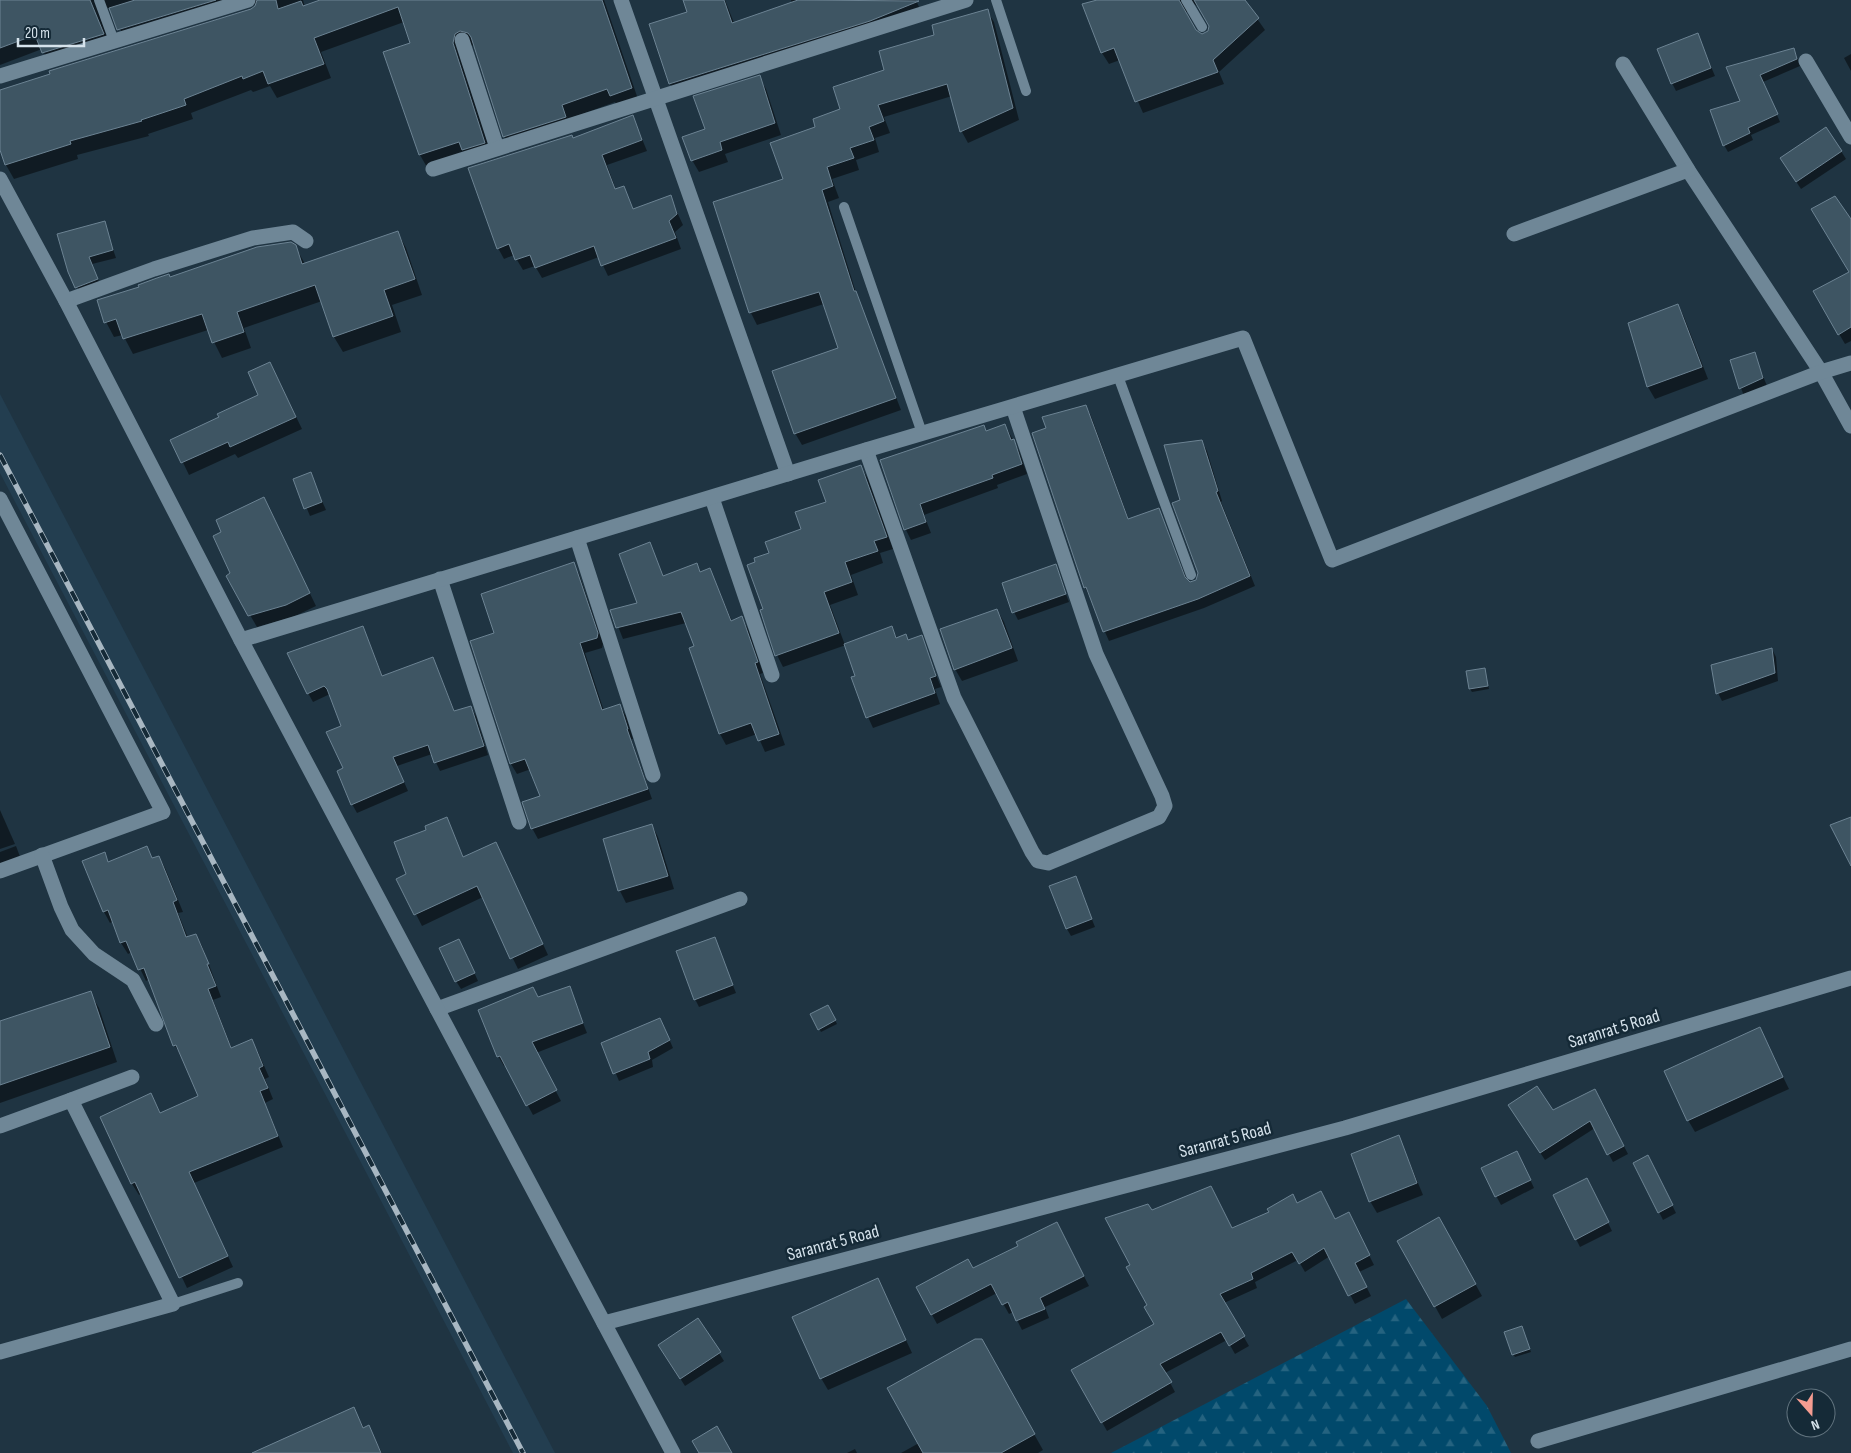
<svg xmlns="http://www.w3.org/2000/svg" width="1851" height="1453" font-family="'Sofia Sans Condensed',sans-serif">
  <defs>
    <pattern id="forest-firs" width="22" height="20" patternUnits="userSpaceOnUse" patternTransform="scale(1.25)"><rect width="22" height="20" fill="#01496b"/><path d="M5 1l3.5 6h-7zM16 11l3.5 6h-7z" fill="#256380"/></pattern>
  </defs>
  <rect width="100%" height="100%" fill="#1f3442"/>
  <polygon fill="#233e50" points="0,394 555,1453 513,1453 0,473"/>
  <polygon fill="url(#forest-firs)" points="1406,1299 1487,1406 1511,1453 1111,1453"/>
  <g fill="#0007" fill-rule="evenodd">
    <polygon points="0,0 303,0 305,7 324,0 604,0 639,102 619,109 615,102 569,119 512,150 504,136 475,46 468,45 492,157 428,169 420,155 385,53 412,44 404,22 321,52 331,78 277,98 270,86 253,92 251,90 191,113 193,119 148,134 149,136 77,155 78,159 14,179 6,165 0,146 0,91 251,10 258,3 127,44 111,9 106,7 101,10 100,17 111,48 51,67 42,49 0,65"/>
    <polygon points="686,0 725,0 734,23 792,3 791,0 916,0 922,14 677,95 670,84 651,25 689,13"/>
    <path d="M1102,0H1244L1265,30L1219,72L1224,84L1143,113L1120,60L1109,64L1102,53L1084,5ZM1194,4L1199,7L1210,27L1206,35L1196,32L1186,15L1188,6Z"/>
    <polygon points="987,11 994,22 1019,120 968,143 962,132 952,96 884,117 890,133 875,138 879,152 856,160 859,170 832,179 839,198 828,202 857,296 901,410 802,445 795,433 840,349 824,304 757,325 751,313 715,203 784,180 817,128 842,110 886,70 936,36"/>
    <polygon points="1697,34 1715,76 1676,91 1672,83"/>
    <polygon points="1794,49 1800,66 1763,82 1780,122 1751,135 1753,140 1728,152 1724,145 1741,102 1728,67"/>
    <polygon points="1851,54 1851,71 1844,58"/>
    <polygon points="759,77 766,89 781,135 725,154 728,162 699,172 692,160 706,130"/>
    <polygon points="633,117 647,151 607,165 616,190 623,187 634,210 670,197 683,225 675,232 681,249 608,276 599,257 542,278 535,266 523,270 514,255 504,259 498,248 573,139"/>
    <polygon points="1841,151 1846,159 1801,189 1786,166"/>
    <polygon points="1851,222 1851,341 1845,344 1814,291 1851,272"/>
    <polygon points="104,223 116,258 92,264 101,287 80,294 59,235"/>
    <polygon points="398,233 406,248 422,295 392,305 401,332 343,352 334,337 322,301 244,328 251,348 222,358 208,330 133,354 123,335 114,337 106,322 170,278 295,246 305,264"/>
    <polygon points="1678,305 1684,317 1708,379 1655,399 1648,387 1630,323"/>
    <polygon points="1754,354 1767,386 1744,396 1731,361"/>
    <polygon points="270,363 302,429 238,458 235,454 189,475 172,440 220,418 260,396"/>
    <polygon points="1086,406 1091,416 1129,520 1158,509 1187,580 1190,583 1197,581 1199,573 1181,501 1202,441 1207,451 1222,501 1221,502 1255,586 1204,608 1109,641 1085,587 1047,429"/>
    <polygon points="1005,425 1019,451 1027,474 997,485 998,488 924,515 931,533 911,540 906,530 881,461 984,426 987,432"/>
    <polygon points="861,467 868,479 893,549 880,553 883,563 851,575 858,595 830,605 845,645 891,628 898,639 908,641 921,637 941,687 935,689 940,704 873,728 868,717 857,676 846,645 783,667 777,655 764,610 770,553 803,530"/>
    <polygon points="310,474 326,510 310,516 295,480"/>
    <polygon points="264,498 316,606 293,617 257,627 227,576 232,574 223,533"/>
    <polygon points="649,543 664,577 697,565 701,573 710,570 732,621 742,618 748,629 763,673 760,674 785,745 765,752 757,734 726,745 720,734 690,649 696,647 686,623 623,639 612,611 639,604"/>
    <polygon points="573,564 579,574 603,644 602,648 585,653 604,711 620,706 626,716 633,739 631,739 652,799 538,839 532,828 541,797 531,769 517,774 511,764 472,642 495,634"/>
    <polygon points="1055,566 1069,602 1018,620 1014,612"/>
    <polygon points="997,610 1004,622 1018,661 962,681 955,669"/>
    <polygon points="363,627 383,677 433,658 455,712 471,707 476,716 488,755 440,771 432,754 397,766 408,791 357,813 352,804 345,769 342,727 330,694 313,702 308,693"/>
    <polygon points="1772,649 1776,657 1778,681 1722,701 1718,693"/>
    <polygon points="1484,669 1489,689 1472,692 1470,689"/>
    <polygon points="0,810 15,844 0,849"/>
    <polygon points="446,819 464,858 502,855 548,955 518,969 483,897 422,926 398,879 408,874 428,830"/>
    <polygon points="652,825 658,837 674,889 626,903 620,891 604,839"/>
    <polygon points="16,846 22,862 0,870 0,852"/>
    <polygon points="147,848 153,859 159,857 165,868 183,912 178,913 188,938 196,935 202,946 221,997 213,1000 232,1049 251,1041 258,1052 269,1077 265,1079 273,1099 265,1103 283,1147 194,1183 233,1267 187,1288 142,1193 139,1195 132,1184 102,1118 151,1095 161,1114 200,1097 182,1055 174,1045 149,979 146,981 132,952 128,954 121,943 113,921 110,923 104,912 104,853 109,863"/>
    <polygon points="1075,877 1095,927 1071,936 1067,929"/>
    <polygon points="714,938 736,993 699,1007 695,999"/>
    <polygon points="463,948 478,981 461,989 456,981"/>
    <polygon points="569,988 587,1033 536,1053 561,1101 533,1115 506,1065 504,1066 498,1056 538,998"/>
    <polygon points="90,993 99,1008 117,1062 0,1103 0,1022"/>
    <polygon points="828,1006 837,1024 821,1032 812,1015"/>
    <polygon points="664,1027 673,1048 652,1060 653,1067 619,1081 603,1043"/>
    <polygon points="1759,1028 1789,1089 1695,1132 1688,1120"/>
    <polygon points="1599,1098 1628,1154 1613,1162 1595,1128 1545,1160 1514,1113 1552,1112"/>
    <polygon points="1399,1137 1423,1195 1377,1213 1370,1201"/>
    <polygon points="1521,1160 1534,1188 1501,1205 1482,1169"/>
    <polygon points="1652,1164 1676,1213 1663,1220 1659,1212"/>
    <polygon points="1591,1188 1612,1231 1580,1247 1576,1239"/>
    <polygon points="1297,1205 1336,1221 1353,1223 1374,1265 1359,1272 1371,1296 1355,1304 1330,1256 1305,1272 1298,1260 1255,1282 1257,1288 1224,1303 1249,1346 1235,1354 1227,1340 1165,1373 1175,1392 1107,1431 1073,1370 1155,1324 1132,1265 1151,1212 1232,1230"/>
    <polygon points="1439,1219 1482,1296 1442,1319 1399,1241"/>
    <polygon points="1062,1233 1089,1286 1045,1307 1049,1318 1022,1330 1013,1312 1009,1314 997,1293 937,1324 917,1287 973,1270 1020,1247"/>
    <polygon points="878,1280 912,1353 828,1390 821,1378"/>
    <polygon points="1523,1331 1531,1352 1515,1357 1513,1354"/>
    <polygon points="981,1340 1043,1450 1038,1453 901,1453 919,1443"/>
    <polygon points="664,1353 719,1353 724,1361 685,1386"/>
    <polygon points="353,1408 364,1428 368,1427 382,1453 255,1453"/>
    <polygon points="855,1449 857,1453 847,1453"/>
  </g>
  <g fill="#3e5563" stroke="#6c8393">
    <polygon points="0,0 90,0 104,34 42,53 35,35 0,48"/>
    <polygon points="135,0 216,0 117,30 109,8"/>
    <polygon points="257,0 276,0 278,9 301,1 303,6 320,0 602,0 632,88 610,96 607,89 562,105 566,117 503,137 471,37 468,33 460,31 455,34 453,43 485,143 462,150 459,142 419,155 383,52 410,43 398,7 314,38 324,64 268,84 263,71 243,79 242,76 184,99 186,105 141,120 142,121 70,141 71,144 5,165 0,150 0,90 50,74 49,71 251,9 255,6"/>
    <polygon points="683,0 724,0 732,23 798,0 919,1 870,21 669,84 649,24 687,12"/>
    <polygon points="1097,0 1179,0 1196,30 1202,34 1208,31 1209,26 1194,0 1245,0 1259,18 1213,60 1218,72 1135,102 1114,48 1101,53 1082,4"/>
    <polygon points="988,9 1013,108 960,132 947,84 878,105 884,121 869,127 874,140 850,148 854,158 827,167 833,186 822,190 854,291 856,291 896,398 794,434 772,371 838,348 819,292 749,313 713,202 783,179 770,143 815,127 813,119 840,109 833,87 884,70 879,51 934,35 932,25"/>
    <polygon points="1698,33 1711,68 1671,84 1657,49"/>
    <polygon points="1794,48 1797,59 1760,75 1778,114 1748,128 1750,133 1723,146 1710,110 1740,101 1726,67"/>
    <polygon points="760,75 775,123 720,142 722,150 691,161 682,137 705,129 693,96"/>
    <polygon points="633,115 642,140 602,155 615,189 624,186 633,209 671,195 677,214 669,221 676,238 601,266 594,246 535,268 530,255 515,260 509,244 497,249 468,168 572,135 573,138"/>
    <polygon points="1826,127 1842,151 1796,182 1780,158"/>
    <polygon points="1835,196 1851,219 1851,327 1838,335 1813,291 1849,272 1811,209"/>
    <polygon points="105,221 113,250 89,257 98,279 75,288 68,272 57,234"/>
    <polygon points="398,231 415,279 384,290 393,316 333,337 315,285 237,312 244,332 212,343 202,314 123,339 116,319 104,323 97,300 139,287 138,285 157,278 169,274 170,277 257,247 291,242 296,245 302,264"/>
    <polygon points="1678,304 1702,367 1647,387 1628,323"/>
    <polygon points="1755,352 1763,378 1739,389 1730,360"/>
    <polygon points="270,362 296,417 230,447 228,442 181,463 170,440 219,417 217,414 258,395 248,372"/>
    <polygon points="1086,405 1128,519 1159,508 1185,577 1190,582 1196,580 1198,573 1172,503 1180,500 1164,445 1202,440 1218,491 1216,492 1250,576 1198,599 1103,632 1086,587 1084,588 1032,433 1046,428 1042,417"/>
    <polygon points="1005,424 1011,440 1014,439 1022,464 992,475 993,478 920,504 926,522 904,530 880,460 984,425 986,431"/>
    <polygon points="861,465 887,537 874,541 878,551 845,562 852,582 824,592 839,633 775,656 760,610 763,609 747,565 755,562 754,558 769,553 765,542 801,529 795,512 826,502 818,480"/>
    <polygon points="311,472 322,502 304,509 293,479"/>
    <polygon points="264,497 310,593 286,605 248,616 226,576 230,573 213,536 221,532 216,520"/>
    <polygon points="650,542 663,576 697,563 700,572 710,568 731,621 742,616 758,662 755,663 779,734 758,741 751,723 719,734 689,648 694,646 681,612 616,628 610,610 637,603 619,554"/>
    <polygon points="574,562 598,633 597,638 580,643 602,710 620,704 628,729 627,729 648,789 531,829 522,802 540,796 525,759 510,764 470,641 494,633 481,594"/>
    <polygon points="1056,564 1066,594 1012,613 1002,583"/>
    <polygon points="997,609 1012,648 954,670 940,629"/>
    <polygon points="363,626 382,676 433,657 454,711 471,706 484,746 434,763 428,745 393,757 404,782 351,805 337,771 343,768 326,732 341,726 327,689 324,686 307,694 287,653"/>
    <polygon points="892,626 896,638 906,634 908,640 922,635 936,676 930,678 935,693 866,718 851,677 855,676 844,644"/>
    <polygon points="1772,648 1775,673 1716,694 1711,665"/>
    <polygon points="1485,668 1488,686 1469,689 1466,671"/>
    <polygon points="447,817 463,857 496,842 543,944 510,959 477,886 414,915 396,879 406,874 394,842 426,830 425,826"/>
    <polygon points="1851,817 1851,866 1830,825"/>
    <polygon points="652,824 668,876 618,891 603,839"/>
    <polygon points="147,846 152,858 159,856 177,900 173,902 186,937 196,934 209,964 207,964 216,986 208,989 231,1048 252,1039 263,1066 259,1068 268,1088 260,1091 278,1136 189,1172 228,1256 179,1278 135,1182 131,1184 100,1117 151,1093 160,1113 198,1096 176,1045 173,1046 144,968 138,970 126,941 120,943 108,910 103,912 82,861 105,852 108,862"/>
    <polygon points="1076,876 1092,919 1066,929 1049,886"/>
    <polygon points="715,937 733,985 694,1000 676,951"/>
    <polygon points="459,939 475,973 455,982 439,948"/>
    <polygon points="570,986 583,1023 532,1042 557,1090 526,1106 500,1056 497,1057 478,1010 533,987 538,997"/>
    <polygon points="91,991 110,1047 0,1085 0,1021"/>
    <polygon points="828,1005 836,1020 818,1030 810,1014"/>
    <polygon points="660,1018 670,1040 648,1052 650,1059 613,1074 601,1043"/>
    <polygon points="1760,1027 1783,1077 1687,1121 1664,1071"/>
    <polygon points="1537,1086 1553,1110 1595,1089 1624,1146 1607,1155 1590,1121 1540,1153 1508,1105"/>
    <polygon points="1399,1135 1417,1183 1369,1202 1351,1154"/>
    <polygon points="1517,1151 1531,1180 1495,1197 1481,1168"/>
    <polygon points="1648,1155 1673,1205 1658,1213 1633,1163"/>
    <polygon points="1587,1178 1609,1222 1575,1240 1553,1195"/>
    <polygon points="1211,1186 1232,1228 1269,1212 1267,1209 1293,1194 1297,1203 1321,1191 1335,1219 1349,1212 1370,1255 1355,1263 1367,1287 1348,1296 1324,1248 1299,1264 1292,1252 1251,1273 1253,1279 1220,1294 1245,1336 1229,1346 1221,1332 1160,1364 1172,1382 1101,1423 1071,1370 1154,1324 1144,1307 1147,1305 1126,1267 1130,1265 1105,1218 1148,1204 1152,1210"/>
    <polygon points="1439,1217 1476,1284 1434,1307 1397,1241"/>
    <polygon points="1057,1222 1084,1276 1040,1298 1045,1309 1016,1321 1008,1302 1002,1305 991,1284 931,1315 916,1287 968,1259 973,1268 1018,1246 1016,1242"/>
    <polygon points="878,1278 906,1340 820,1379 792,1317"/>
    <polygon points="698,1318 721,1352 680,1379 658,1345"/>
    <polygon points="1522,1326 1530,1349 1512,1355 1504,1332"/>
    <polygon points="975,1339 982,1339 1035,1434 1001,1453 923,1453 887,1388"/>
    <polygon points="354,1407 363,1428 369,1425 381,1453 252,1453"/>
    <polygon points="717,1426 732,1453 699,1453 692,1441"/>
  </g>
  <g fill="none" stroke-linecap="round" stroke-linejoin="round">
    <g stroke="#6f8797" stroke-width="10">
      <polyline points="99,0 114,41"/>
      <polyline points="996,0 1026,91"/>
      <polyline points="1186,0 1202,27"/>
      <polyline points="844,207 922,433"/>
      <polyline points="1118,376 1191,575"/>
      <polyline points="173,1304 238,1283"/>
    </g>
    <g stroke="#6f8797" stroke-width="15">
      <polyline points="621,0 788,474"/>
      <polyline points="462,40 497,148"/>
      <polyline points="1806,61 1851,137"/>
      <polyline points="1623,64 1688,170 1821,372 1851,426"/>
      <polyline points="0,76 248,0"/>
      <polyline points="433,169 966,0"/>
      <polyline points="1514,234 1688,170"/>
      <polyline points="66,301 154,269 253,238 293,232 306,241"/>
      <polyline points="866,450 954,698 1032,852 1038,861 1048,863 1159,817 1165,806 1162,796 1096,654 1013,407"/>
      <polyline points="712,498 772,675"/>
      <polyline points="0,499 163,812 0,871"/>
      <polyline points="577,538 653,775"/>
      <polyline points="440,579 519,822"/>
      <polyline points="241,640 866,450 1243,338 1332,560 1821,372 1851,363"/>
      <polyline points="42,855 61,907 72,930 94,954 133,980 156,1024"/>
      <polyline points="437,1009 740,899"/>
      <polyline points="71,1100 132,1077"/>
      <polyline points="0,1126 71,1100 173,1304 0,1352"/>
      <polyline points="604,1323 1345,1128 1851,978"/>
      <polyline points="1538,1441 1851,1349"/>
    </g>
    <polyline stroke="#6f8797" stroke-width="15" points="0,179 66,301 241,640 673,1453"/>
    <g stroke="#a8b7c2" stroke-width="5.5">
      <polyline id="rail" points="0,455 523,1453"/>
    </g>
    <use href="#rail" stroke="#152a37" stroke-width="4" stroke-dasharray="11" stroke-linecap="butt"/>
  </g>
  <g text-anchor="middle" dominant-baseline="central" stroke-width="5" stroke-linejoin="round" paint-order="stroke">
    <g font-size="18" fill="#d6e3ec" stroke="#152a37">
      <text transform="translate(1614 1029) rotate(-17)">Saranrat 5 Road</text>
      <text transform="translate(1225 1140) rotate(-15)">Saranrat 5 Road</text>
      <text transform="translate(833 1243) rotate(-15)">Saranrat 5 Road</text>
    </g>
  </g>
  <g transform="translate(1811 1413) rotate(160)"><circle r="24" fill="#152a37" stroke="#62747f"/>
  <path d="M0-4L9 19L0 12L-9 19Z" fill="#f59c91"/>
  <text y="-8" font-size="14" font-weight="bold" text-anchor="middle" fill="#d6e3ec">N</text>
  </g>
  <path d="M18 38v8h66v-8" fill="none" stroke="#d6e3ec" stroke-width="2.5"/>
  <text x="25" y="38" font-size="15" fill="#d6e3ec" stroke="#152a37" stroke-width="4" paint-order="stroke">20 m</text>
</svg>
